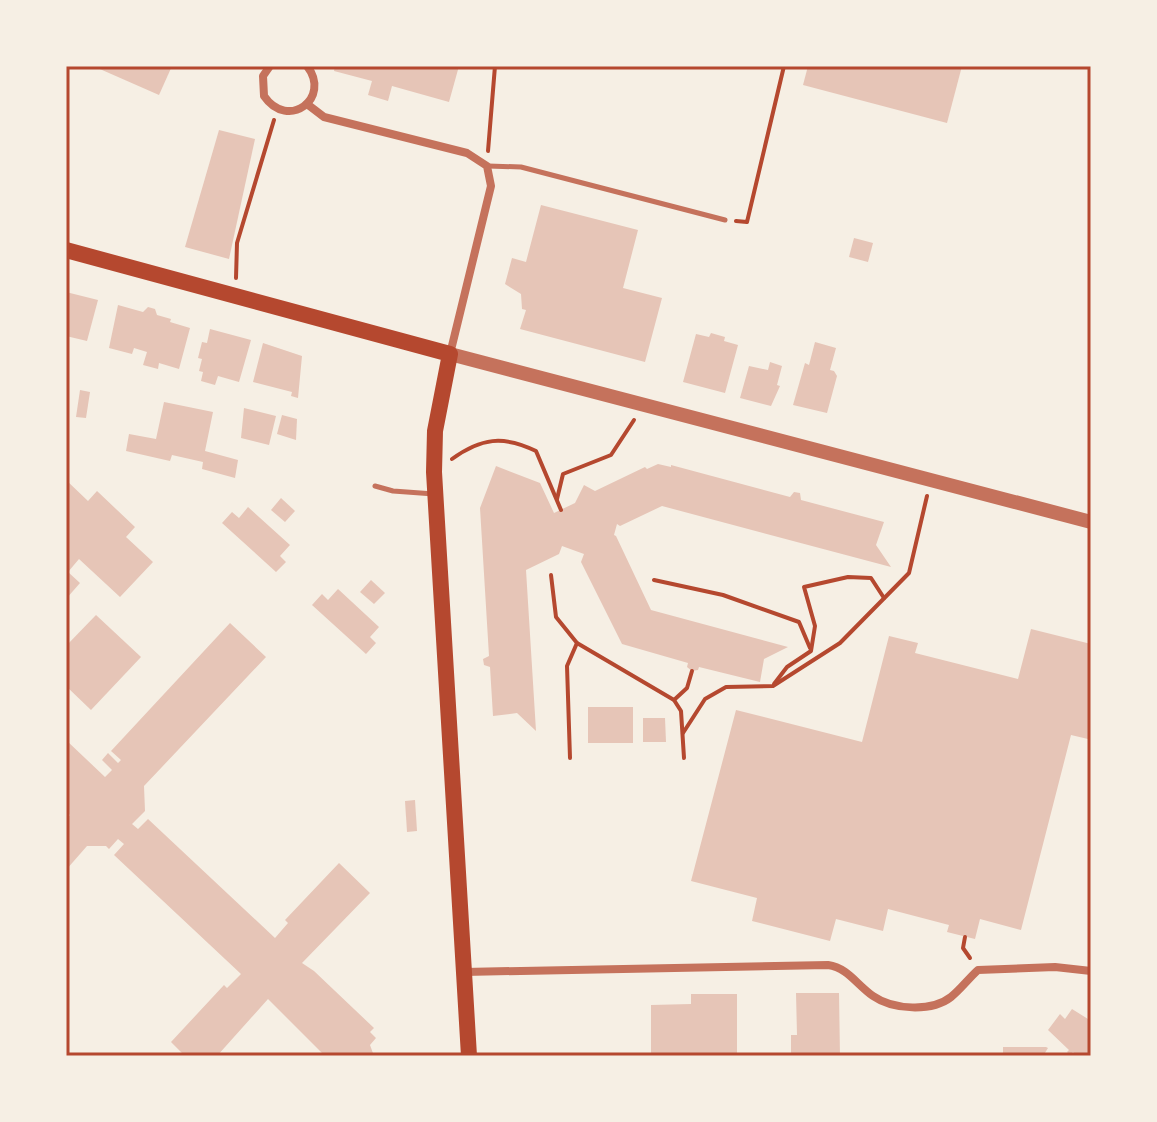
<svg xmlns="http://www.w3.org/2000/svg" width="1157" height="1122" font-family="'DejaVu Sans',sans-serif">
  <rect width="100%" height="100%" fill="#f6efe4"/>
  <g fill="#e6c5b7">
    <polygon points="93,66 172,66 159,95"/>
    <polygon points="335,66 459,66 449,102 392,86 388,101 368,95 372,81 334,71"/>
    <polygon points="808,66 962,66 947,123 803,85"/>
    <polygon points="219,130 255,139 229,259 185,247"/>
    <polygon points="541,205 638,230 623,288 662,298 645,362 520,329 526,310 522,309 521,294 505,284 512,258 526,262"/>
    <polygon points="854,238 873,243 868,262 849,257"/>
    <polygon points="66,292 98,300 87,341 66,336"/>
    <polygon points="118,305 143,312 148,307 155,309 157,315 171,319 170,322 190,328 179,369 159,363 158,369 143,365 147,352 134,348 132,354 109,348"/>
    <polygon points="210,329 251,340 239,382 218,376 215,385 201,381 203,372 199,371 202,359 198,358 202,342 207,343"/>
    <polygon points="711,333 725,337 724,341 738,345 725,393 683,382 696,334 709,337"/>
    <polygon points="815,342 836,348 830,370 834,371 837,376 827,413 793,405 805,363 809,365"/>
    <polygon points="263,343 302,356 298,398 291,396 292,392 253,382"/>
    <polygon points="770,362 782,366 777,385 780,386 771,406 740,398 749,366 768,370"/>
    <polygon points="80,390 90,392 86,418 76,417"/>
    <polygon points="164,402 213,412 205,451 238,460 235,478 202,469 203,462 172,455 170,461 126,451 129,434 156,439"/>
    <polygon points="244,408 276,416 269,445 241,438"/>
    <polygon points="282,415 297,419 296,440 277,434"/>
    <polygon points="658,464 671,467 671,465 790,497 794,492 800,493 801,500 884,522 876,545 891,567 662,506 620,526 617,524 614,535 616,536 651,610 788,647 764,659 760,682 699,667 698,670 692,671 687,667 688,663 622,644 581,562 584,554 562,546 559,554 526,570 536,731 517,713 493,716 490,667 484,665 483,659 489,656 480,508 496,466 540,483 554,513 575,503 584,485 595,491 645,467 647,469"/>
    <polygon points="66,480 88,501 97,491 135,527 126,537 153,562 120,597 79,559 68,572 80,583 66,599"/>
    <polygon points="281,498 295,511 285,522 271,510"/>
    <polygon points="248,507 290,545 280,556 286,562 276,572 222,523 232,512 239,518"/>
    <polygon points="371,580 385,593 374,604 360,592"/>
    <polygon points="338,589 379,627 370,637 376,643 366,654 312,605 322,594 328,600"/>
    <polygon points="96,615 141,657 91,710 66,686 66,646"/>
    <polygon points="230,623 266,657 144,786 145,811 132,824 138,829 148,819 275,938 288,923 285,920 339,863 370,893 302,963 314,971 374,1028 370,1032 376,1038 370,1045 374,1056 325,1056 268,999 217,1056 185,1056 171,1042 224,985 227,988 241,974 114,855 124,844 118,839 109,849 106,846 87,846 66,870 66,819 70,815 66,812 66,740 105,777 112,770 102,760 108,753 118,763 121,760 111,751"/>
    <polygon points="1031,629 1091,644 1091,729 1088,739 1071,735 1021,930 980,919 975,939 947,932 949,925 888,909 883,931 836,919 830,941 752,921 757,898 691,881 736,710 862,742 889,636 918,643 915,653 1018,679"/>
    <rect x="588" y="707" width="45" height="36"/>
    <polygon points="643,718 665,718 666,742 643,742"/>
    <polygon points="415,800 417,831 407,832 405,801"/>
    <polygon points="796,993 839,993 840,1056 791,1056 791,1035 797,1035"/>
    <polygon points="691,994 737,994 737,1056 651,1056 651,1005 691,1004"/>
    <polygon points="1072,1009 1088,1019 1091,1015 1091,1053 1089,1056 1077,1056 1073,1052 1070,1055 1067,1052 1069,1050 1048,1030 1060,1014 1065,1019"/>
    <polygon points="1003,1047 1046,1047 1048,1048 1043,1056 1003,1056"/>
  </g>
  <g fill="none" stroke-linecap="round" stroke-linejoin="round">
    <g stroke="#b5482f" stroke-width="4">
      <polyline points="488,151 495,66"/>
      <polyline points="736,221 747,222 784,66"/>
      <polyline points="236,278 237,243 274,120"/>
      <path d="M452,459C481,438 503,435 536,451L561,510"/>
      <polyline points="557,499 563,474 611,455 634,420"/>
      <polyline points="551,575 556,617 577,643 674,700 681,711 684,758"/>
      <polyline points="654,580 723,595 799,622 810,648"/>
      <polyline points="774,684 787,667 811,651 815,626 804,587 848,577 871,578 884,598"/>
      <polyline points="674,700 687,688 692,671"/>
      <polyline points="683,733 705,699 726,687 773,686 840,643 909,573 927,496"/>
      <polyline points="570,758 567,666 577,643"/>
      <polyline points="965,937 963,948 970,958"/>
    </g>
    <g stroke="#c5725c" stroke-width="5">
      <polyline points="488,166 521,167 725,220"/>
      <polyline points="375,486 393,491 434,494"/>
    </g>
    <g stroke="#c5725c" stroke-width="8">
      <path d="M270,66L263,76L264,96C288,131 332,98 307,66"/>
      <polyline points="307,104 324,117 467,153 487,166 491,186 450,354"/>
      <path d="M464,972L828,965C848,968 856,984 873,996C893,1010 932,1012 951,997C961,989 969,978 978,970L1055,967L1091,971"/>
    </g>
    <polyline stroke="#c5725c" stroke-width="14" points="450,354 1091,522"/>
    <polyline stroke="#b5482f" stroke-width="16" points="66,250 450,354 435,431 434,472 469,1056"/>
  </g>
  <rect width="1157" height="1122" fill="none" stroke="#f6efe4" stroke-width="136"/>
  <rect x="68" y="68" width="1021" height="986" fill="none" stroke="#b5482f" stroke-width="3"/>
</svg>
